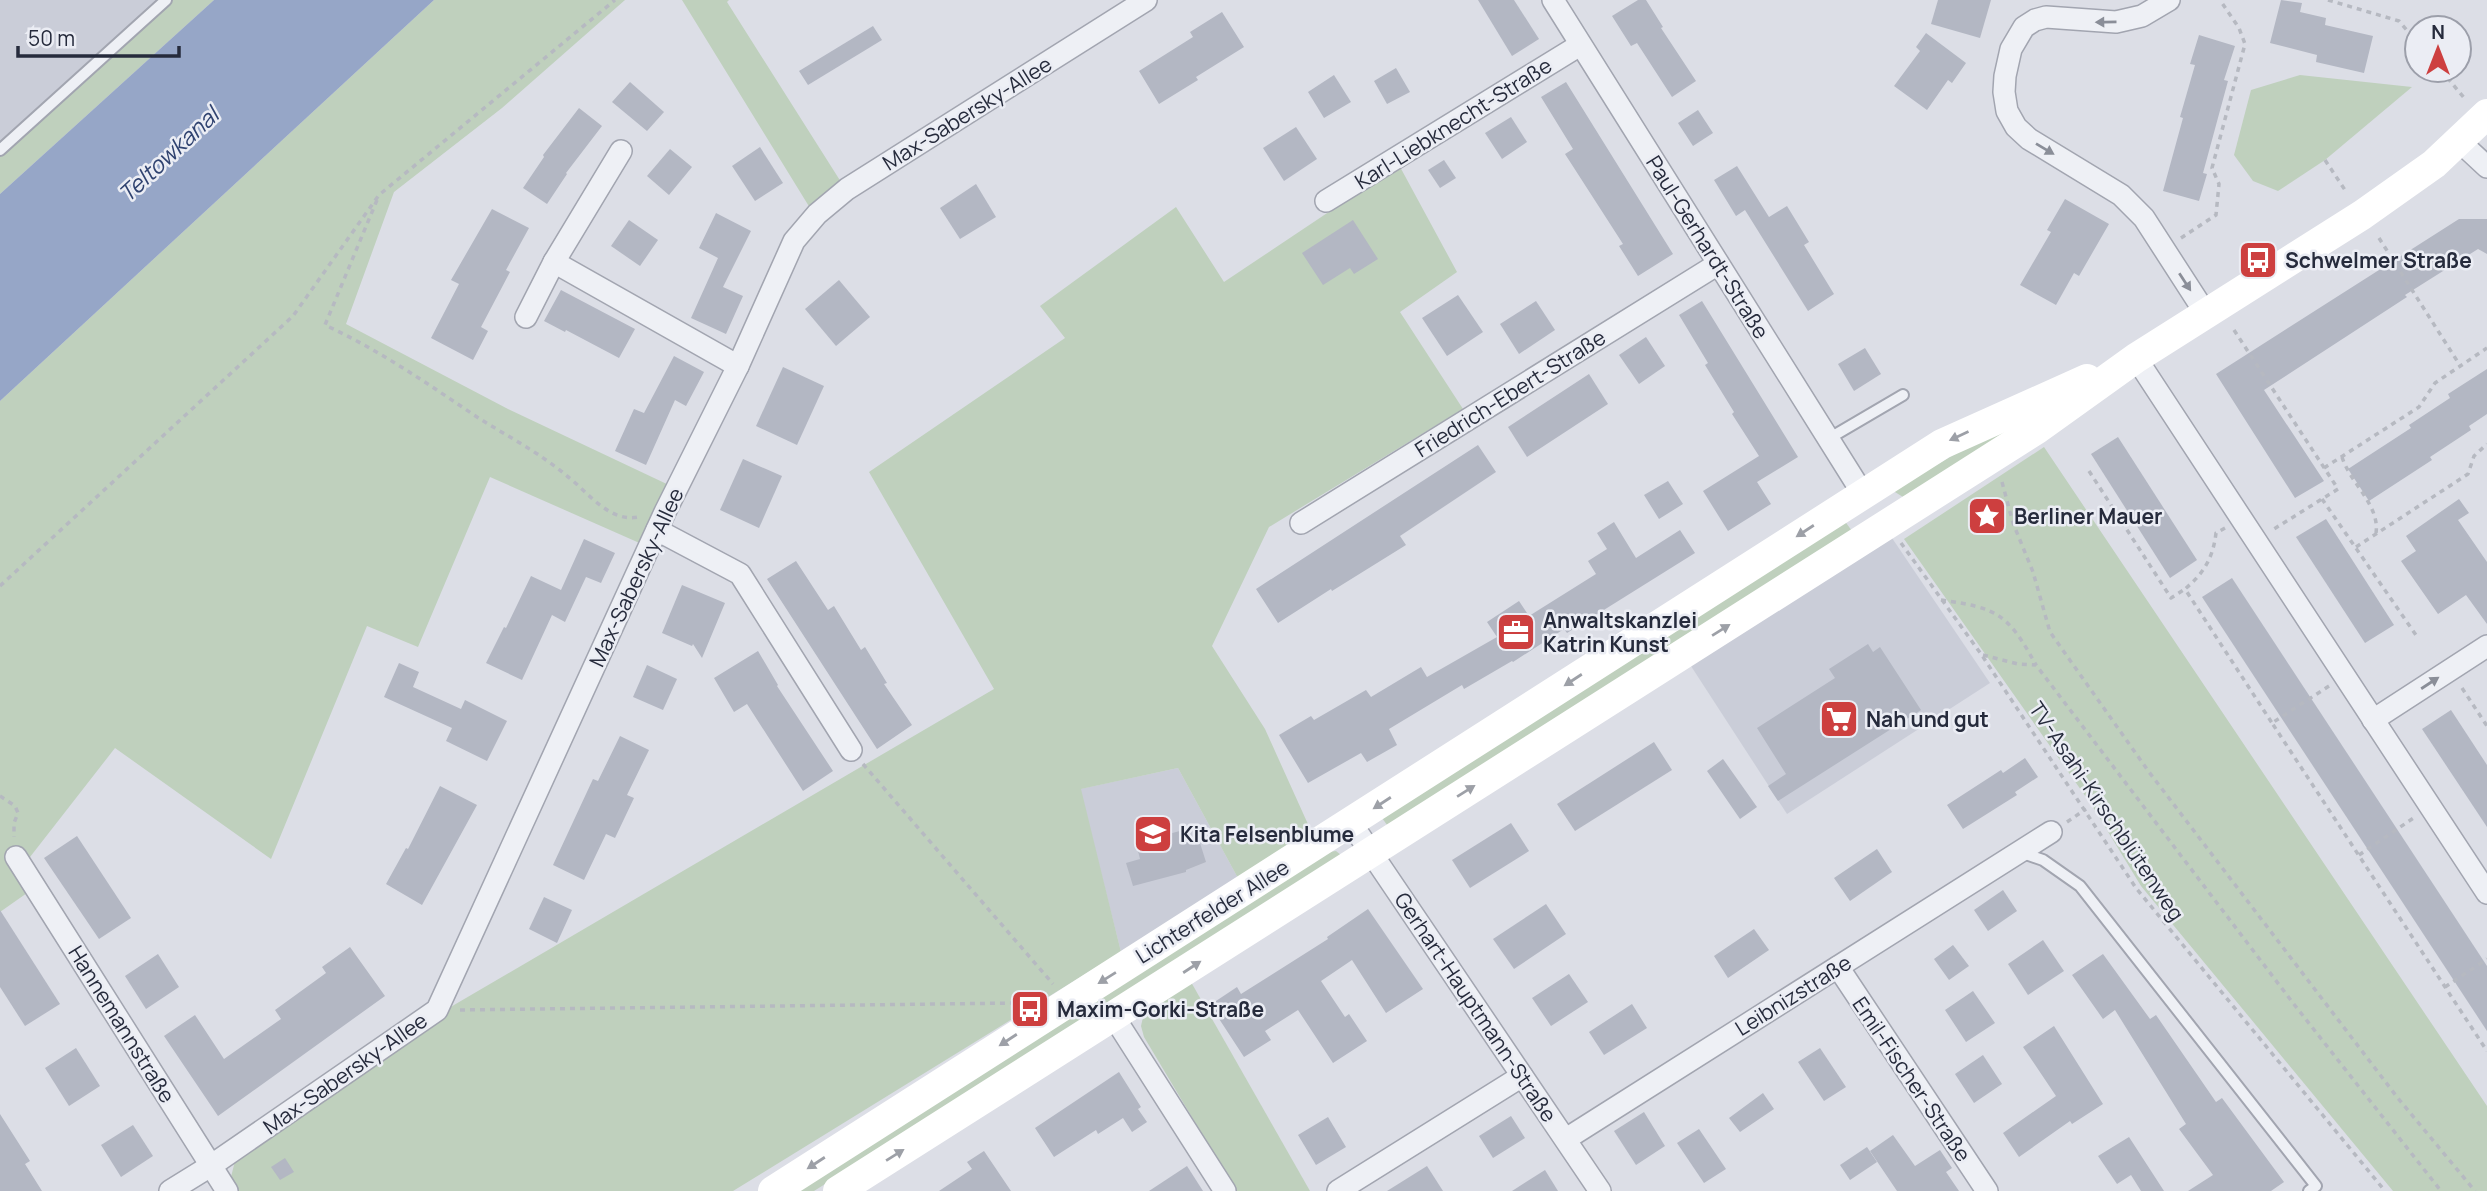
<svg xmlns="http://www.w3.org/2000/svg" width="2487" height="1191" font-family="Manrope,sans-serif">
  <rect width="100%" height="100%" fill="#dcdee6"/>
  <g fill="#cacdd8">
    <polygon points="0,0 159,0 0,144"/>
    <polygon points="1892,538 1990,683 1787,814 1689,663"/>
    <polygon points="1178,768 1239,880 1121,952 1080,789"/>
  </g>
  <g fill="#bfd0bd">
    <polygon points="159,0 214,0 0,194 0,144"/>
    <polygon points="434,0 625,0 502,108 394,192 346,324 508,409 671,486 644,545 490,477 418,647 367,626 271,859 115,748 16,875 27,893 0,912 0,401"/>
    <polygon points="682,0 729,0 727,2 841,182 810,208"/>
    <polygon points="2300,75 2412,87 2325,160 2278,191 2253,181 2234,155 2251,90"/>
    <polygon points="1399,165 1457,272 1400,312 1463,409 1269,527 1212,646 1265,729 1312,833 1239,880 1178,768 1081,789 1121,952 733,1191 236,1191 230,1181 235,1161 454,1005 994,689 869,472 1065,338 1040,306 1176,207 1224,282"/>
    <polygon points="1999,429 2011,431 1910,495 1903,497 1895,492 1894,489"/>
    <polygon points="2044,447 2487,1106 2487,1191 2393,1191 2141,886 2093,807 1904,539"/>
    <polygon points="1844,520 1852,531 1390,829 1382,818"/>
    <polygon points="1336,851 1341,855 1339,860 814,1191 788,1191 1320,853"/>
    <polygon points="1191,982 1310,1191 1236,1191 1144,1037 1141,1026 1144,1013"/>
  </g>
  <polygon fill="#96a6c7" points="214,0 434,0 0,401 0,194"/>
  <g fill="#b3b7c3">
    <polygon points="1478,0 1514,0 1539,39 1512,56"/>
    <polygon points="1638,0 1646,0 1663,27 1661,28 1696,81 1672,97 1637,43 1631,46 1612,16"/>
    <polygon points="1938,0 1991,0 1980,38 1931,24"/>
    <polygon points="2281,0 2302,3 2300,12 2326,18 2325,25 2373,36 2364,73 2316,62 2317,55 2270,43"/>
    <polygon points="1222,12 1244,47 1196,77 1198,80 1159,104 1139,71 1193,37 1190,32"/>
    <polygon points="873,26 882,40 808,85 799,71"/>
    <polygon points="1926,33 1966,63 1952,83 1948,80 1927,110 1894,86 1920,51 1916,47"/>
    <polygon points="2199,35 2235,46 2224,80 2228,81 2203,173 2207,174 2199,201 2163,191 2183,118 2180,117 2195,65 2190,64"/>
    <polygon points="1396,68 1410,92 1387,104 1374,81"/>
    <polygon points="1334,75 1351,102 1324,118 1308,92"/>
    <polygon points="630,82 664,112 647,131 612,102"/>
    <polygon points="1566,82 1673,254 1638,276 1619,246 1623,244 1565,154 1573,149 1541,97"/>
    <polygon points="579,108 602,126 566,173 567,174 547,204 523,188 544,157 543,155"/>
    <polygon points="1698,110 1713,133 1693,146 1678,123"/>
    <polygon points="1511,117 1527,142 1502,159 1485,133"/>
    <polygon points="1296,127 1317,159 1284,181 1263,148"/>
    <polygon points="760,147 783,183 755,201 732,166"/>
    <polygon points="670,149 692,167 669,195 647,176"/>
    <polygon points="1444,160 1456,178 1440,188 1428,170"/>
    <polygon points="1737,166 1769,217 1787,206 1809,242 1804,245 1834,294 1808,311 1745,210 1736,216 1714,180"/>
    <polygon points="976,184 996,217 960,239 940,208"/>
    <polygon points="2065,199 2109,224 2079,276 2074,273 2056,305 2020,285 2051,232 2047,230"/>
    <polygon points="492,209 529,228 506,270 510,272 481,327 488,331 473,360 431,338 459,284 451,280"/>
    <polygon points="716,213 751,231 723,287 743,296 726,334 691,318 718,258 699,248"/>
    <polygon points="2459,219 2487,219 2487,254 2478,249 2405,295 2407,297 2264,390 2324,481 2295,498 2216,374"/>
    <polygon points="629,220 658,240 640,266 611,246"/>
    <polygon points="1353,220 1378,259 1354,274 1350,268 1323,285 1302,253"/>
    <polygon points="839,280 870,317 836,346 805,309"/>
    <polygon points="561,290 635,329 619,358 566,330 565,332 544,321"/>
    <polygon points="1458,295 1483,332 1447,356 1422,318"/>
    <polygon points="1536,301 1555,330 1519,354 1500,324"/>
    <polygon points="1702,301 1798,457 1757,482 1771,504 1728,531 1703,491 1759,456 1732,414 1734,412 1705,365 1708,363 1679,315"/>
    <polygon points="1646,337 1665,366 1639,384 1619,355"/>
    <polygon points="1865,348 1881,374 1854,391 1838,364"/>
    <polygon points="674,356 704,372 686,406 675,400 646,465 615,451 634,409 644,413"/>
    <polygon points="783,367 824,386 797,445 756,426"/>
    <polygon points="2487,369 2487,414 2469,426 2471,430 2430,457 2432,460 2369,501 2348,469 2411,428 2409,425 2450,398 2448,394"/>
    <polygon points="1589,374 1608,404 1527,457 1508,427"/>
    <polygon points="2118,437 2197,560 2170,578 2091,454"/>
    <polygon points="1478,445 1496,472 1400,536 1406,545 1332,591 1331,589 1278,623 1256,589"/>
    <polygon points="743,459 782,476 759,528 720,510"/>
    <polygon points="1668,481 1683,504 1659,519 1644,495"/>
    <polygon points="2459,499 2469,513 2458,520 2487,562 2487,624 2466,595 2438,614 2401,561 2416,551 2406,536"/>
    <polygon points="2326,519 2394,625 2365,643 2296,537"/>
    <polygon points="1614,522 1636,558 1680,530 1695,553 1567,633 1564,629 1513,662 1512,661 1464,689 1462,685 1389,729 1397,745 1367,762 1361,753 1308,783 1279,735 1311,716 1314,720 1366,690 1371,697 1421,667 1427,677 1497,637 1487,622 1519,601 1529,616 1596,574 1588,561 1607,549 1597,533"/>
    <polygon points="584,539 615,553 601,583 586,577 565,622 552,615 522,680 486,663 504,627 506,628 531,576 561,590"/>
    <polygon points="796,561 828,610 834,606 861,650 865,647 887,683 884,684 912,725 877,749 767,579"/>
    <polygon points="2232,578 2487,966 2487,1031 2202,597"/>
    <polygon points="682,585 725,603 702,658 693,644 692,646 662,633"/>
    <polygon points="1868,644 1873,652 1880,647 1921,710 1778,801 1768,786 1786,774 1757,728 1835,678 1829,669"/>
    <polygon points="758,651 778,685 777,686 833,771 803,791 747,704 734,712 714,678"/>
    <polygon points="399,663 419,672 413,687 461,709 465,700 507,721 487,761 446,741 452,728 384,697"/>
    <polygon points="647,665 677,679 663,710 633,697"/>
    <polygon points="2451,710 2487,765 2487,827 2422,729"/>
    <polygon points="620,736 649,750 627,795 634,798 615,838 606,834 584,880 553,865 593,779 598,781"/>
    <polygon points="1654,742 1672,770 1575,831 1557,804"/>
    <polygon points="2025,758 2038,777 2015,792 2017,795 1963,829 1947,805 2001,770 2003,773"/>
    <polygon points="1723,759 1757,807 1740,819 1707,771"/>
    <polygon points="440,786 477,805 422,905 386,884 406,848 408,849"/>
    <polygon points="1511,823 1529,851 1470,888 1452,860"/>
    <polygon points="1187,829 1192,845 1200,843 1206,862 1186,870 1186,872 1133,886 1126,863 1140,859 1136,843"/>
    <polygon points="77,836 131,918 99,939 44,858"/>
    <polygon points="1877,849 1892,872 1850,901 1834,878"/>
    <polygon points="2003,890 2017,911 1988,931 1974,910"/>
    <polygon points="544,897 572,910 557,943 529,929"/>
    <polygon points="1546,904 1566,934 1514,969 1493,939"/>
    <polygon points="1368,909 1423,989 1386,1013 1352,960 1321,981 1345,1017 1349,1014 1367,1041 1333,1063 1298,1010 1265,1031 1271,1040 1244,1057 1210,1005 1237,987 1241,994 1328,939 1327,937"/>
    <polygon points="0,910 60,1004 25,1026 0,987"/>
    <polygon points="1754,929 1769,950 1728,978 1714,956"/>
    <polygon points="2043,940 2064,971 2028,995 2008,964"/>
    <polygon points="1953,945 1969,966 1949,980 1934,959"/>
    <polygon points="350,947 385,996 218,1116 164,1036 195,1015 224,1059 281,1019 275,1010 326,973 322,967"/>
    <polygon points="158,954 179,987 146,1009 125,976"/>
    <polygon points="2103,954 2150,1019 2156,1015 2216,1102 2222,1098 2284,1182 2271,1191 2188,1191 2213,1175 2179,1129 2186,1124 2115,1010 2103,1019 2072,975"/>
    <polygon points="1569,974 1588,1002 1551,1026 1532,998"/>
    <polygon points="1973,991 1995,1023 1966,1042 1945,1010"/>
    <polygon points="1632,1004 1647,1028 1604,1055 1589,1032"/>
    <polygon points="2054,1026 2103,1104 2072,1124 2070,1121 2019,1157 2003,1133 2056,1096 2023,1047"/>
    <polygon points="76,1048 100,1086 69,1106 45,1068"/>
    <polygon points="1820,1048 1846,1087 1824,1101 1798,1062"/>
    <polygon points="1983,1055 2002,1084 1974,1103 1955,1074"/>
    <polygon points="1119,1072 1141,1107 1138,1109 1147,1122 1132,1132 1123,1118 1098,1134 1096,1130 1054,1157 1035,1128"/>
    <polygon points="1763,1093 1774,1109 1740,1132 1729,1118"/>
    <polygon points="1644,1112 1665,1146 1636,1165 1614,1131"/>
    <polygon points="0,1114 30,1161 25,1164 42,1191 0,1191"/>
    <polygon points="1511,1116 1525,1138 1493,1158 1479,1136"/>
    <polygon points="1328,1117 1346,1147 1316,1165 1298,1135"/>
    <polygon points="133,1125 153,1156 121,1177 101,1145"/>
    <polygon points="1699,1129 1726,1169 1704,1183 1677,1143"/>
    <polygon points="1893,1135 1915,1166 1940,1150 1952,1168 1946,1172 1959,1191 1897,1191 1870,1151"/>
    <polygon points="2129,1137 2164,1191 2141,1191 2131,1175 2117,1184 2098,1156"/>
    <polygon points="1867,1147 1877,1162 1850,1180 1840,1165"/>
    <polygon points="984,1151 1011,1191 939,1191 972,1169 967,1162"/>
    <polygon points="285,1158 294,1172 280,1180 271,1167"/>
    <polygon points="1187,1166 1203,1191 1149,1191"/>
    <polygon points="1427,1166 1443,1191 1387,1191"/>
    <polygon points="1545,1170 1558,1191 1512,1191"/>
  </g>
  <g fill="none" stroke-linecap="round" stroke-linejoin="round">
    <g stroke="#a2a5b0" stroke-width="14">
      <g id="service">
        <polyline points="0,150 166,0"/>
        <polyline points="1828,439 1903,395"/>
        <polyline points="2020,852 2043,860 2080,886 2316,1186 2309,1191"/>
      </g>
    </g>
    <g stroke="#a2a5b0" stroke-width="24">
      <g id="minor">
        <polyline points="1553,0 1863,494"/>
        <polyline points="2169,0 2142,16 2116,22 2046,17 2035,20 2024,27 2011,49 2005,76 2004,92 2007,111 2016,127 2029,139 2121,195 2144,218 2206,314"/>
        <polyline points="2459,141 2487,167"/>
        <polyline points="621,151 554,262 738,366"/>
        <polyline points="1326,201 1580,45"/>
        <polyline points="526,317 554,262"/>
        <polyline points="2136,358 2487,893"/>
        <polyline points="1301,523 1718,264"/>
        <polyline points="657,530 740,574 851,750"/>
        <polyline points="2373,720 2487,646"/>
        <polyline points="1351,823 1600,1191"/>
        <polyline points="16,857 227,1191"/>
        <polyline points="1838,967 1987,1191"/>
        <polyline points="1114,1017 1225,1191"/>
        <polyline points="1566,1139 2051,832"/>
        <polyline points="170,1191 212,1165 437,1010 665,512 738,366 794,241 817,214 847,189 1146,0"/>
        <polyline points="1338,1191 1522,1076"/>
      </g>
    </g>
    <g stroke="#b6b9c1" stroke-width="3.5" stroke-dasharray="5 5" stroke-linecap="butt">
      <polyline points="2328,0 2399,21 2417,42"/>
      <polyline points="2441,70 2465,99"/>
      <polyline points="2325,160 2347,193"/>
      <path d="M377,200L325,325C379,350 428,384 477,417C507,436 540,453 567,476C588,492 609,523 639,517"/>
      <polyline points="2181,238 2216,215 2219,184 2212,168 2245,44 2239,28 2220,0"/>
      <polyline points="2379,238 2461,367"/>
      <polyline points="2234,330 2338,489 2274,529"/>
      <path d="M2342,457C2350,483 2380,505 2376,533"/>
      <polyline points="2324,468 2419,407 2435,383 2487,348"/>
      <polyline points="2089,471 2171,598 2185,589"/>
      <polyline points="2002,482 2013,523 2033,572 2050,632 2149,772 2397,1097 2475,1191"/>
      <polyline points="2322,499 2418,638"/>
      <path d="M2225,528L2216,533C2213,558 2204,573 2185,589L2272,723"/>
      <polyline points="1901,543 1981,654 2136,888 2385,1191"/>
      <polyline points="2356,547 2468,474 2474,456 2487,444"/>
      <polyline points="0,586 293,316 379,195 615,0"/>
      <path d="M1941,600C1998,608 2008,614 2036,665"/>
      <polyline points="1983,655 2018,664 2036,665 2293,1003 2441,1191"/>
      <polyline points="2329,686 2272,723 2487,1051"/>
      <polyline points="2462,688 2487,726"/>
      <polyline points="863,764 1053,984"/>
      <polyline points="0,796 15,806 18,813 14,823 14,837"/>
      <polyline points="2067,822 2086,809"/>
      <polyline points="2359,855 2415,817"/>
      <polyline points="2445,987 2487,959"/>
      <polyline points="460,1010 1019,1003"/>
    </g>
    <use href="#service" stroke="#eef0f5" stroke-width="10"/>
    <use href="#minor" stroke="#eef0f5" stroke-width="21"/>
    <g stroke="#fff" stroke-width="30">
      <polyline points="773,1191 1942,444 2087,379"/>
      <polyline points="838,1191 2037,429 2136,358 2362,215 2434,164 2487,114"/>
    </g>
  </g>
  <defs><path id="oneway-solid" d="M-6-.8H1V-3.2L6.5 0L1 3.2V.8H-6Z" transform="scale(1.75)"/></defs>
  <g fill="#8a8e98">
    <use href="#oneway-solid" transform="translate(2106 22) rotate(179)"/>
    <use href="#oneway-solid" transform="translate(2045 149) rotate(31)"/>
    <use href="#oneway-solid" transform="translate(2185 282) rotate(57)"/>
    <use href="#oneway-solid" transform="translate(2430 683) rotate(-33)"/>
  </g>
  <g fill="#9da0a7">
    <use href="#oneway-solid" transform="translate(1959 436) rotate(155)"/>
    <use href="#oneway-solid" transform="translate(1805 531) rotate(147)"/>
    <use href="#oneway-solid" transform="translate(1721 630) rotate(-32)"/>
    <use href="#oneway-solid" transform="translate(1573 680) rotate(147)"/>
    <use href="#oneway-solid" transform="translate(1466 791) rotate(-32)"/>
    <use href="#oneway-solid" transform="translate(1382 803) rotate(147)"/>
    <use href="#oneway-solid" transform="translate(1192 967) rotate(-33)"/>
    <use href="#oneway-solid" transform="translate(1107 978) rotate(148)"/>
    <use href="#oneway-solid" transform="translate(1008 1040) rotate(147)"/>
    <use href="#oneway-solid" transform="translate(895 1155) rotate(-32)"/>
    <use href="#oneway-solid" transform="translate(816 1163) rotate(147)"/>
  </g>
  <defs>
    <g id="bus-square" transform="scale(2.0125)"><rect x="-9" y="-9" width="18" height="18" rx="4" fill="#cd3f3f" stroke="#ebedf4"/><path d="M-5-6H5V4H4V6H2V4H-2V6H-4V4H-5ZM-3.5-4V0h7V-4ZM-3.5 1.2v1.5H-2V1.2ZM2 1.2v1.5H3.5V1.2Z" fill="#fff"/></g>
    <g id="sight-square" transform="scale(2.0125)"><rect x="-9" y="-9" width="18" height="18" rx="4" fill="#cd3f3f" stroke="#ebedf4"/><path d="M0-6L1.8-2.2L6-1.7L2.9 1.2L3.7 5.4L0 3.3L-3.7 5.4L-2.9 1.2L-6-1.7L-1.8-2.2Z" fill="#fff"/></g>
    <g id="office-square" transform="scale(2.0125)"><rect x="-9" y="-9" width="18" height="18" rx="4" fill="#cd3f3f" stroke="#ebedf4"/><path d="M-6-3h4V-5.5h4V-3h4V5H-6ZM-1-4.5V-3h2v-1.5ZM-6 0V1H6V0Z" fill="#fff"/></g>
    <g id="supermarket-square" transform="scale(2.0125)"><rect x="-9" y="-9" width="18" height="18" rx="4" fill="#cd3f3f" stroke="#ebedf4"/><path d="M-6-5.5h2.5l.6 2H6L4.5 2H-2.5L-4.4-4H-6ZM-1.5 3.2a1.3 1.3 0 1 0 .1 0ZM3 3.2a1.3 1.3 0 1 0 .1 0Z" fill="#fff"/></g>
    <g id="school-square" transform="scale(2.0125)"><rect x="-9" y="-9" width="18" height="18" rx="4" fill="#cd3f3f" stroke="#ebedf4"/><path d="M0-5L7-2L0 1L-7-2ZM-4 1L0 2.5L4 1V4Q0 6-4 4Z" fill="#fff"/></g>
  </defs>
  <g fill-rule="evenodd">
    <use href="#bus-square" x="2258" y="260"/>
    <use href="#sight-square" x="1987" y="516"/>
    <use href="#office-square" x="1516" y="632"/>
    <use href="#supermarket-square" x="1839" y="719"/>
    <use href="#school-square" x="1153" y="834"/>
    <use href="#bus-square" x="1030" y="1009"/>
  </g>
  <g text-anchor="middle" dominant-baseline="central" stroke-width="5" stroke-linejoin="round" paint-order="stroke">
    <g font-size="21" fill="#262b3c" stroke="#ebedf4">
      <text transform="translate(967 113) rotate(-32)">Max-Sabersky-Allee</text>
      <text transform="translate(1453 123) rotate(-32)">Karl-Liebknecht-Straße</text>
      <text transform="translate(1708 247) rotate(58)">Paul-Gerhardt-Straße</text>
      <text transform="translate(1510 393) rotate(-32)">Friedrich-Ebert-Straße</text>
      <text transform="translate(636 577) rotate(-65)">Max-Sabersky-Allee</text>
      <text transform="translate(2107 811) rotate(56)">TV-Asahi-Kirschblütenweg</text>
      <text transform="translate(1212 911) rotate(-32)">Lichterfelder Allee</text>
      <text transform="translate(1793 995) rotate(-32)">Leibnizstraße</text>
      <text transform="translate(1476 1007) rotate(56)">Gerhart-Hauptmann-Straße</text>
      <text transform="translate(122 1024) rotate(58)">Hannemannstraße</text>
      <text transform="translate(345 1073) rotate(-35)">Max-Sabersky-Allee</text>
      <text transform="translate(1912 1079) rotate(56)">Emil-Fischer-Straße</text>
    </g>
    <g font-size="21" font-weight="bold" fill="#262b3c" stroke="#ebedf4" text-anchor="start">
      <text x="2285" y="260">Schwelmer Straße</text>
      <text x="2014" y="516">Berliner Mauer</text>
      <text x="1543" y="620">Anwaltskanzlei<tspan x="1543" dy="24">Katrin Kunst</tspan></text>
      <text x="1866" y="719">Nah und gut</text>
      <text x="1180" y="834">Kita Felsenblume</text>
      <text x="1057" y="1009">Maxim-Gorki-Straße</text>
    </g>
    <g font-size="23" font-style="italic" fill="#304370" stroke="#ebedf4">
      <text transform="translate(168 154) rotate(-43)">Teltowkanal</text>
    </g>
  </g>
  <g transform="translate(2438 49)"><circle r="33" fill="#ebedf4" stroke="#9c9faa" stroke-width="2"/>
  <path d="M0-5L12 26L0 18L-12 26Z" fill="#cd3f3f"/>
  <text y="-10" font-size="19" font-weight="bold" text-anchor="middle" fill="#262b3c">N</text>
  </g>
  <path d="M18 46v10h161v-10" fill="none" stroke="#262b3c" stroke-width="3.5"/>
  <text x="28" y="46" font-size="21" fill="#262b3c" stroke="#ebedf4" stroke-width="5" paint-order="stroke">50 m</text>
</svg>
